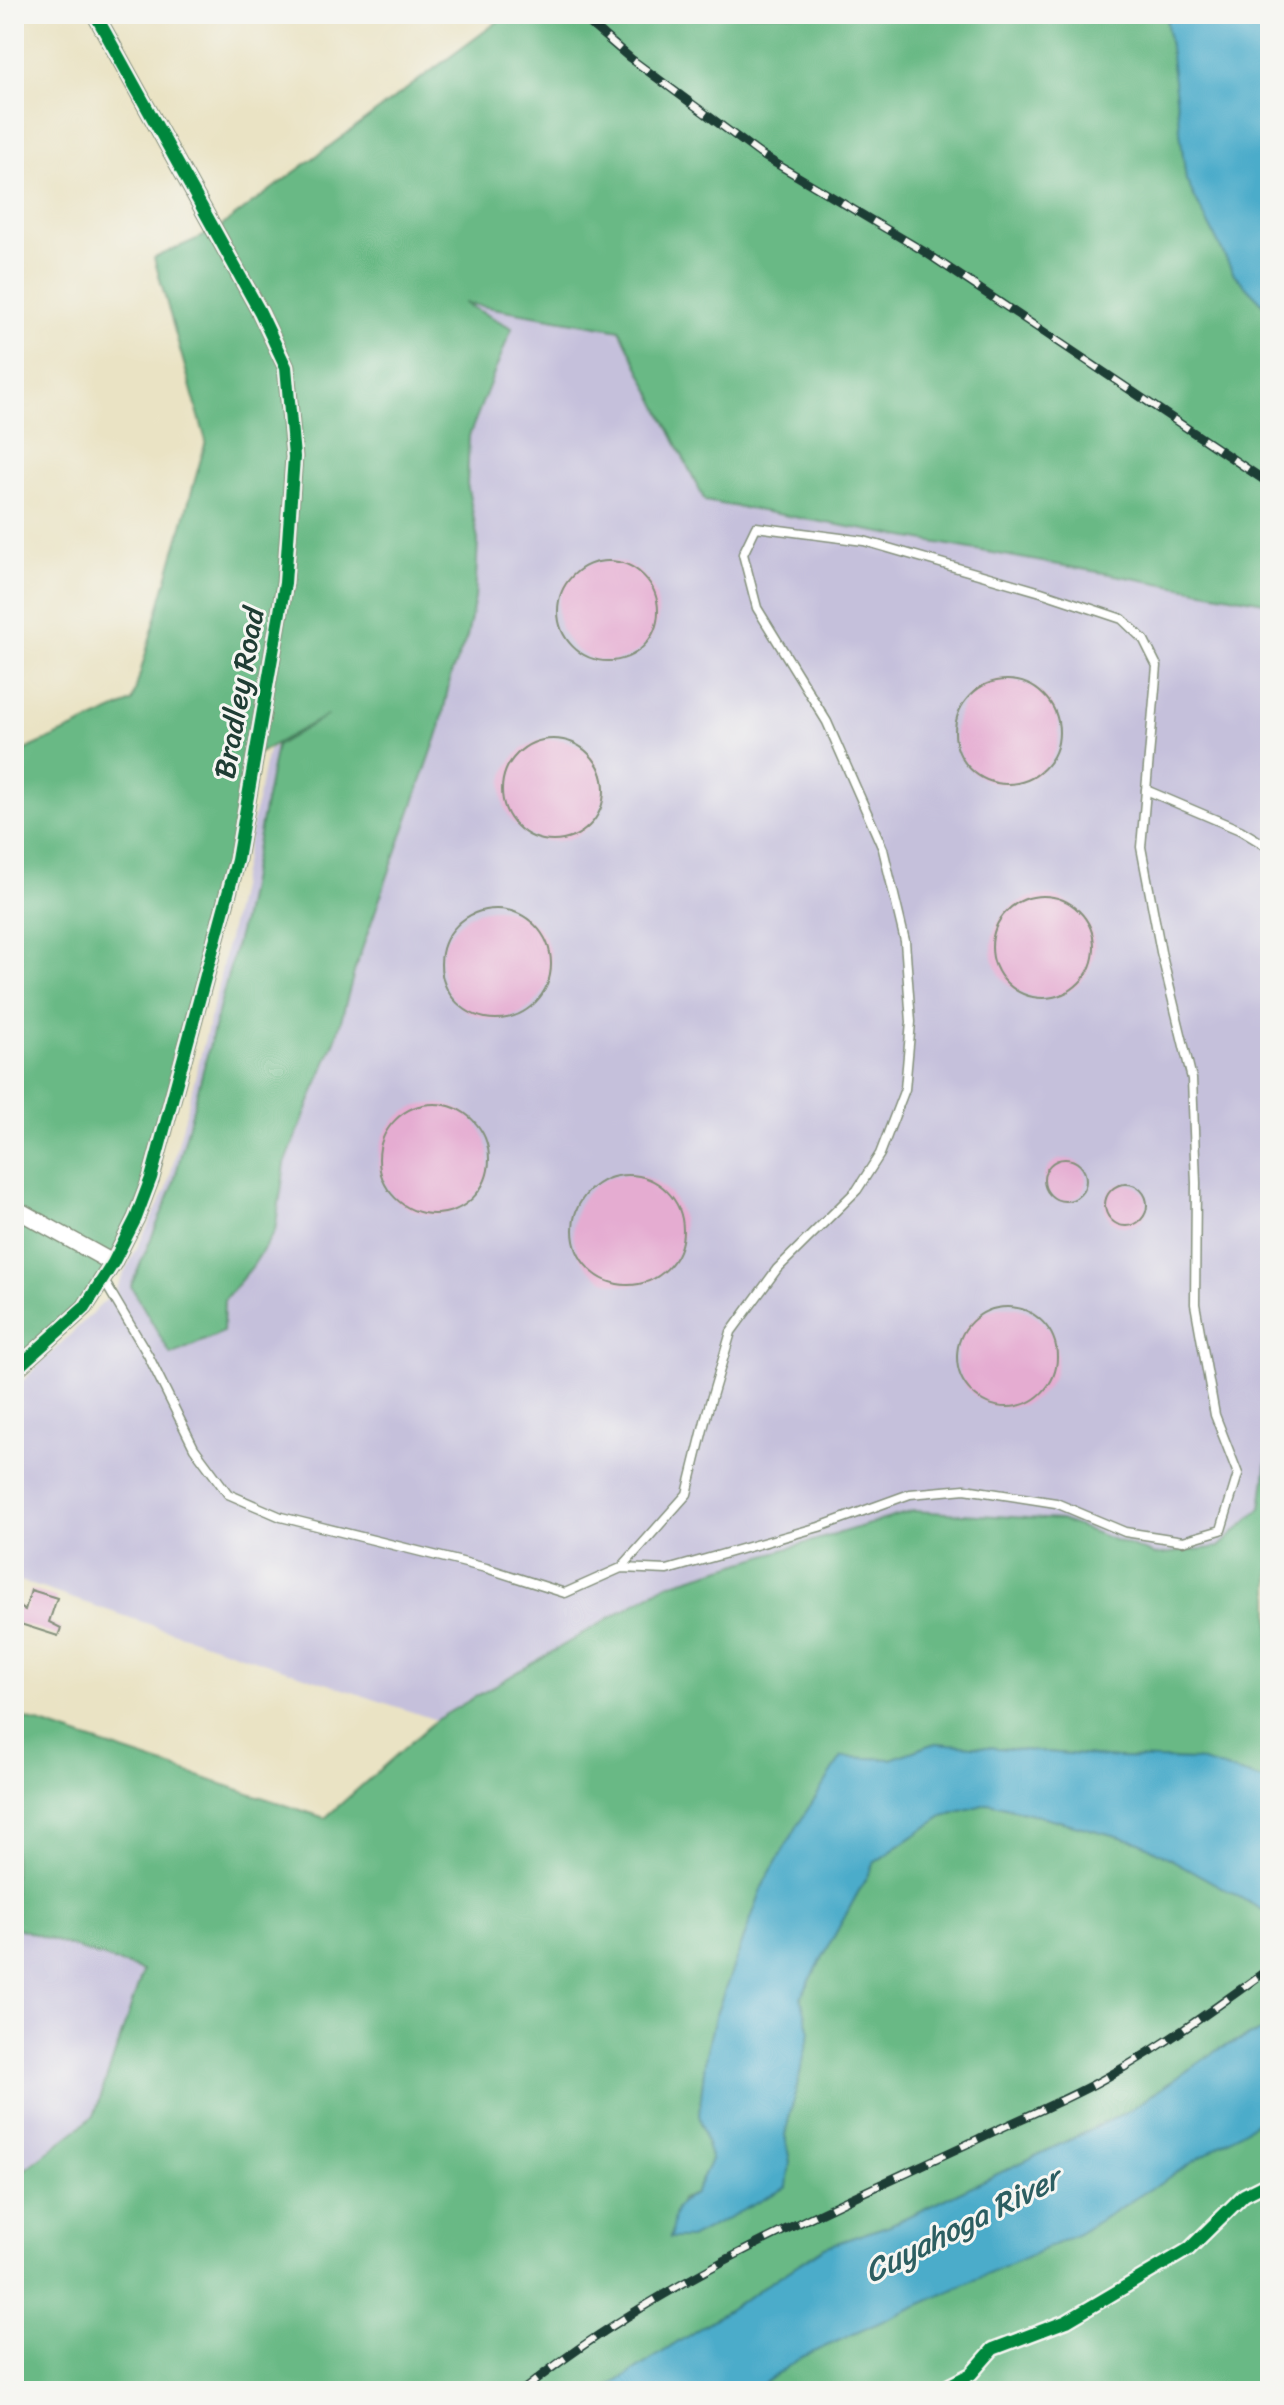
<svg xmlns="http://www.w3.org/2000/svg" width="1284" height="2405" font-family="Sriracha,sans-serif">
  <rect width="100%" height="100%" fill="#f6f6f2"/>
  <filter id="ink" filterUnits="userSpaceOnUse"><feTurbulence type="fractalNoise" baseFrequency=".0125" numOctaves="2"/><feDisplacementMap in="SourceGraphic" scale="16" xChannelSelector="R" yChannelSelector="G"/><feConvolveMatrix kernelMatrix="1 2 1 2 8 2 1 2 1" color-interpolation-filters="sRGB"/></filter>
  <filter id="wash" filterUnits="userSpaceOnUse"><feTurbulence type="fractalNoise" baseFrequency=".006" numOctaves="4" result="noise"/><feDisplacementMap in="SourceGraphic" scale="32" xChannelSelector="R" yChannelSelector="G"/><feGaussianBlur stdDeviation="1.8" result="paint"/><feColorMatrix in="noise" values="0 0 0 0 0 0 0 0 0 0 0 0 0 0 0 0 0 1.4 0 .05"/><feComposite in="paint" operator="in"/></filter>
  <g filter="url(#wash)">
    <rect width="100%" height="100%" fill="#eae3c4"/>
    <g fill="#c5c0db">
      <polygon points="460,302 620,330 705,501 1270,603 1270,1742 535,1753 14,1579 14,1389 115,1291 167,1188 217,991 268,750 413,668"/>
      <polygon points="14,1927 143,1970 94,2116 14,2177"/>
    </g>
    <g fill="#69b985" stroke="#447b5c" stroke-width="2">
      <polygon points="508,14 1166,14 1186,180 1234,274 1270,311 1270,603 705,501 620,330 464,303 512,328 469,436 467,484 478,540 475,598 467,637 451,674 440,728 355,969 337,1035 285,1164 275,1231 252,1267 224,1300 223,1332 171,1355 131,1286 172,1189 243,917 276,746 328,715 255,755 151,1178 85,1307 14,1371 14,755 132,702 206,441 154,258 215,231"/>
      <polygon points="1268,1454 1270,1454 1270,1782 1195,1760 1118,1758 936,1743 891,1759 842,1757 765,1881 715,2017 706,2054 699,2114 711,2160 695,2194 681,2199 670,2237 746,2207 786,2187 790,2162 785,2135 810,2032 801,1997 874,1863 943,1816 990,1803 1140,1842 1270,1914 1270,2027 1219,2049 1127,2112 1082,2134 890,2225 825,2247 603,2391 14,2391 14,2178 94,2116 143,1971 14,1927 14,1715 325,1818 436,1720 666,1585 913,1511 1061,1520 1155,1555 1219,1547 1261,1508"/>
      <polygon points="1270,2114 1270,2391 746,2391 802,2357 1220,2143"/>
    </g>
    <g fill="#4bacca" stroke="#35747f" stroke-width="2">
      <polygon points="1166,14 1270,14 1270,311 1234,274 1186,180"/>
      <path d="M936,1743L1118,1758L1196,1760L1270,1782V1914L1140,1842L990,1803L943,1816L874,1863L801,1997L810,2032L785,2135L790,2162L787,2187L690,2238H670C676,2214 670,2204 695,2194L711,2160L699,2114L706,2054L715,2017L765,1881L804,1815L842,1757L891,1759Z"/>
      <polygon points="1270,2027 1270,2114 1078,2234 802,2357 752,2391 603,2391 825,2247 890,2225 1082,2134 1127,2112 1219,2049"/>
    </g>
    <g id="blocks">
      <g fill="#e5acd1">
        <circle cx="608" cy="611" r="50"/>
        <circle cx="1007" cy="732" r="52"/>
        <circle cx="553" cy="790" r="51"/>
        <circle cx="1043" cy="947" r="51"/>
        <circle cx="496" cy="964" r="55"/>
        <circle cx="434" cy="1159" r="55"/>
        <circle cx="1065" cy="1180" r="21"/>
        <circle cx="628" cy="1230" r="55"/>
        <circle cx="1126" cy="1205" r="21"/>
        <circle cx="1007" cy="1357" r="50"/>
        <polygon points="31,1590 57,1598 49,1622 61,1628 58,1636 14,1622 14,1604 25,1610"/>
      </g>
    </g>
  </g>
  <g filter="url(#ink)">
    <use href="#blocks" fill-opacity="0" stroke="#84907c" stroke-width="2"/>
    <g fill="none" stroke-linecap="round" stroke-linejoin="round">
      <g stroke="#84907c" stroke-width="11">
        <g id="lane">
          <polyline points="1146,790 1240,830 1270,848"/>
          <polyline points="103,1279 148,1355 194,1448 228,1494 281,1517 486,1568 565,1593 621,1568 687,1494 707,1413 731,1332 777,1269 857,1190 880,1154 905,1089 911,1022 905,941 883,849 827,722 757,608 743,554 756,527 864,541 1041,592 1122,619 1144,640 1157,666 1141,847 1161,952 1192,1079 1196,1183 1195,1304 1215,1415 1238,1474 1221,1530 1183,1541 1125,1532 1056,1503 965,1489 910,1494 819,1527 667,1570 621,1568"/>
        </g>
      </g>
      <g stroke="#84907c" stroke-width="19">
        <g id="street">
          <polyline points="14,1208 113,1263"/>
          <polyline points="14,1371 85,1307 113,1263 136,1218 151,1178 237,860 285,583 294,457 286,367 260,312 95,14"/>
        </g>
      </g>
      <use href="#lane" stroke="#fff" stroke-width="8"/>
      <use href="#street" stroke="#fff" stroke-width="16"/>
      <g stroke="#1f3d34" stroke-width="9">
        <g id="rail">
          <polyline points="579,14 630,58 760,154 925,252 1270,484"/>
          <path d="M522,2391C660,2280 819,2214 978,2139C1021,2118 1067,2100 1109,2076C1166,2044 1218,2006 1270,1968"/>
        </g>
      </g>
      <use href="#rail" stroke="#f6f6f2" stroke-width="6" stroke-dasharray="18" stroke-linecap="butt"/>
      <g stroke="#f6f6f2" stroke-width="17">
        <g id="cycleway">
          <polyline points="14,1371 85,1307 113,1263 136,1218 151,1178 237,860 285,583 294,457 286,367 260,312 95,14"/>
          <polyline points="938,2391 971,2374 993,2349 1067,2321 1189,2249 1244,2195 1270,2182"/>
        </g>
      </g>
      <use href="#cycleway" stroke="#00873e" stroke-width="12"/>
    </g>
  </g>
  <g text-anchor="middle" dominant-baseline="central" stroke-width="6" stroke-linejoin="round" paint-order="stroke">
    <g font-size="30" fill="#1f3d34" stroke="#f6f6f2">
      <text transform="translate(239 693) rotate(-80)">Bradley Road</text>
    </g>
    <g font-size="32" font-style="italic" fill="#2c5e61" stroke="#f6f6f2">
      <text transform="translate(962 2225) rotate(-27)">Cuyahoga River</text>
    </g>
  </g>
  <rect width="1284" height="2405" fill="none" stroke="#f6f6f2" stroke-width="48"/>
</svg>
